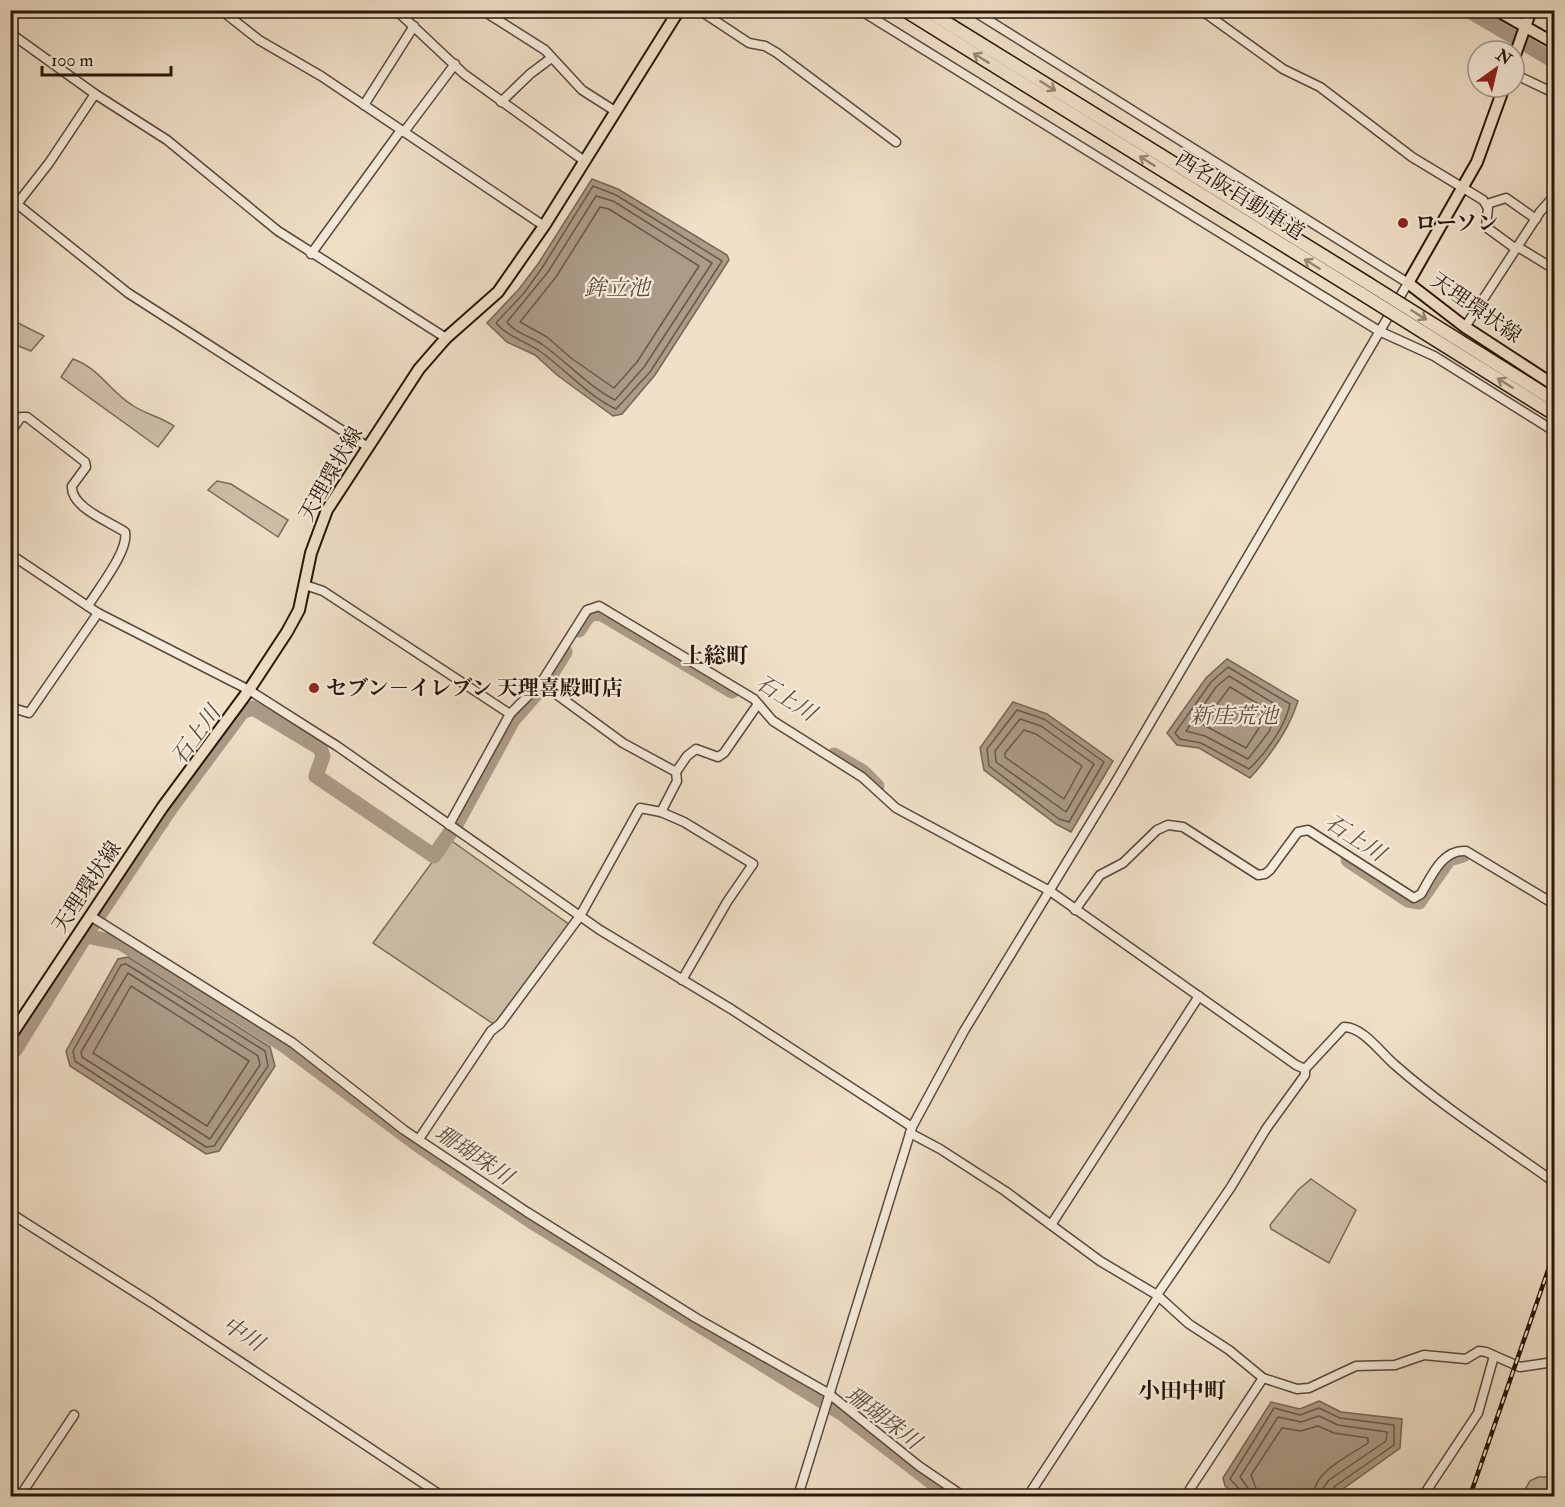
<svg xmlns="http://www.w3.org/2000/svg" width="1565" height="1507" font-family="'IM FELL Double Pica','Noto Serif JP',serif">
  <rect width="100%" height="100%" fill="#f0e0c8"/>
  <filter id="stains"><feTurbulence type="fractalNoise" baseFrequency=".00333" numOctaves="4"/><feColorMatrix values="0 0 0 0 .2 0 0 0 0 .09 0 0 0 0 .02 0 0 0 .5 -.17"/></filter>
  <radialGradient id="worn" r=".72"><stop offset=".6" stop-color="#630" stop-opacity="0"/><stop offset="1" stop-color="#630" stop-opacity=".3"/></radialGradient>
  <g fill="#cebea8" stroke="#7a6a58" stroke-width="1.5">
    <polygon points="10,319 44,336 31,351 11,343"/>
    <path d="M73,359C99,368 110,391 132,405C145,414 161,417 174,426L158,447L61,377Z"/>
    <polygon points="217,481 231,484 288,520 278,537 208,490"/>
    <polygon points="449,839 570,925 495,1025 373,943"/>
    <polygon points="1311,1179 1356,1210 1329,1263 1271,1229 1270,1225 1298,1190"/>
    <polygon points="1538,1477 1554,1477 1554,1496 1521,1496 1530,1481"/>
  </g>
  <g fill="#ac9b87" stroke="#765" stroke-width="1.5">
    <polygon points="592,179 618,189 727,255 729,260 655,375 622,414 613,416 557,375 535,355 507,342 487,323 519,289 538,264"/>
    <path d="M1227,659L1298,701C1289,730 1271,755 1250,778L1199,748L1177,745L1167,733L1206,678Z"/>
    <polygon points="1013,702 1047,714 1113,761 1071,832 1056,824 984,770 980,748"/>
    <polygon points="128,957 270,1047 275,1066 219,1151 206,1154 70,1066 66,1051 118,959"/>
    <polygon points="1319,1401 1341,1412 1402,1419 1400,1448 1333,1496 1239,1496 1225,1486 1223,1478 1271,1402 1300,1409"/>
  </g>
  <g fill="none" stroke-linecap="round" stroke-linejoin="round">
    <g stroke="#6a5848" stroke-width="1.5">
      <path d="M593,186L616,195L722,261L650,372L616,409C586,395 565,368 538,350C523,340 508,337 496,323L524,293L542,268Z"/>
      <path d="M596,196L613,201L712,263L644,367L615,400C588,386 567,362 543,345C531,336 516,334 507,322L548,272Z"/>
      <polygon points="600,207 609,209 699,266 637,362 614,388 571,358 547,337 520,322 556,277"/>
      <path d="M1228,667L1290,704C1285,727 1266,753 1249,769L1201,743L1180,739L1175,733L1211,682Z"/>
      <polygon points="1229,676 1281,708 1268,733 1248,759 1205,736 1186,731 1216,687"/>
      <polygon points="1230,687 1270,711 1246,748 1202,724"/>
      <polygon points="1017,710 1044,719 1104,762 1069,822 1059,819 989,766 987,749"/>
      <polygon points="1020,719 1041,726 1094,764 1066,812 996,762 995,751"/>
      <polygon points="1024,730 1036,734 1082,766 1064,799 1005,757 1005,753"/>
      <polygon points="126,964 265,1051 268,1066 214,1146 206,1147 75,1061 73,1051 121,965"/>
      <polygon points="128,973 258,1056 260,1065 210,1139 82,1057 81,1052"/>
      <polygon points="131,986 249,1061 207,1126 93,1053"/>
      <polyline points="1242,1496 1241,1491 1230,1479 1274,1408 1300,1415 1319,1408 1340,1418 1394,1425 1394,1445 1335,1486 1329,1496"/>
      <polyline points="1250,1496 1248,1488 1240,1477 1278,1417 1301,1422 1319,1416 1338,1425 1387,1432 1386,1441 1329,1480 1323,1488 1322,1496"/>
      <path d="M1259,1496L1251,1475L1282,1428L1301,1431L1318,1426L1334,1433L1368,1438V1443C1349,1456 1314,1471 1313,1496"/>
    </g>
    <g stroke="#ac9b87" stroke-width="15">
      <polyline points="1468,10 1554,61"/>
      <path d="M579,630C586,619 588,611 602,614L732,691"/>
      <polyline points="834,755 863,772 877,786"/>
      <polyline points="1348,860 1408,900 1419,902 1449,859 1463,855"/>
      <polyline points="86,936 121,943 285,1046 421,1147 531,1221 843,1414 950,1496"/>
      <polyline points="10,1047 15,1050 91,927 170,809 242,712 253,708 320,748 323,756 316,776 434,856 458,821 513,720 547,681 565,652"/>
    </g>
    <g stroke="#594839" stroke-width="11">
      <g id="minor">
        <polyline points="221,10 259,40 321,76 544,226"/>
        <polyline points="396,10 464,74 583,160"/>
        <polyline points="482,10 545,50 582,90 615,111"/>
        <polyline points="699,10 749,43 765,46 777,53 896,142"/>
        <polyline points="860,10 1379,331 1434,356 1554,431"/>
        <polyline points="1201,10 1283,69 1320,87 1412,157 1483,200 1488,208 1486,227 1516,249"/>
        <polyline points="10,33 95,94 167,140 278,231 446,338"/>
        <polyline points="1514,74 1554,93"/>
        <polyline points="501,102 530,74 550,59"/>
        <polyline points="364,105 414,26"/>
        <polyline points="404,132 455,64"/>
        <polyline points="17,204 128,293 368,447"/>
        <polyline points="1487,204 1506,198 1536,219"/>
        <polyline points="10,213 49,163 95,94"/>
        <polyline points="1518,247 1554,269"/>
        <polyline points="311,254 401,130"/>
        <polyline points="1465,327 1540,212 1554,196"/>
        <path d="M10,433L21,417H27L85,462L86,467L72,486C70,507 110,522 125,532C129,551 98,589 88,606"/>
        <polyline points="10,554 98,613 249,690 337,746 600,930 731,1009 912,1127"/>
        <polyline points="305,585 323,591 510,714"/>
        <polyline points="541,683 623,743 676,772"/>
        <polyline points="10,720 16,709 29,713 98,613"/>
        <polyline points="661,812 677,781 676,772 687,756 696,749 718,757 724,753 758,704"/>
        <polyline points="449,825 510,714 541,683 587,610 599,606 754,699 773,721 862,777 896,808 1050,891 1296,1065 1305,1069"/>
        <path d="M1075,910L1100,875L1123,863L1157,830L1168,825L1183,827L1258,875L1265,874L1270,870L1298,832L1308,830L1414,898L1421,894C1431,877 1442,849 1466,851L1554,904"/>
        <polyline points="92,917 293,1043 404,1130 527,1212 696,1318 828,1393 919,1466 963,1496"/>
        <polyline points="910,1133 940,1149 1005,1191 1100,1261 1157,1295 1189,1324 1229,1350 1263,1378 1297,1389 1309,1388 1356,1366 1395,1365 1424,1355 1466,1359 1479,1351 1486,1352 1520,1367 1554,1362"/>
        <polyline points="419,1139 491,1031 500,1024 580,916 640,808 661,812 684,822 753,864 727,902 682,980"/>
        <polyline points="10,1213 152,1303 442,1496"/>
        <polyline points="1051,1225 1199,996"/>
        <path d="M1157,1295L1231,1187L1266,1129L1305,1075V1069L1344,1027C1363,1027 1381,1053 1395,1065C1444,1108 1501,1144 1554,1182"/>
        <polyline points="20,1496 74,1415"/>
        <polyline points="798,1496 912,1127 964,1031 1115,783 1408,283 972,10"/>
        <polyline points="1028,1496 1158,1297"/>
        <polyline points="1188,1496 1190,1489 1263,1378"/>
        <polyline points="1423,1496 1478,1413 1494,1356"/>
      </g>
    </g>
    <g stroke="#271609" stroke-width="14">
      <g id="major">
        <polyline points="1496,10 1554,43"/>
        <polyline points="1514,58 1531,10"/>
        <polyline points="1504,87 1477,162 1408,283 1465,327 1554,385"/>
        <polyline points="10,1037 162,808 249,690 287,632 299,610 311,553 327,510 419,369 446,338 498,292 544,226 679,10"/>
      </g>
    </g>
    <g stroke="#271609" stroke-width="15">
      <g id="highway">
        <polyline points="904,10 1362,294"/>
        <polyline points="926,10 1369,284"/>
      </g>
    </g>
    <use href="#minor" stroke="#f5ebdb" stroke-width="8"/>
    <use href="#major" stroke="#f0e0c8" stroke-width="10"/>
    <use href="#highway" stroke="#f0e0c8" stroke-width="12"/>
    <g stroke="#271609" stroke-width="4.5">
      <polyline id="rail" points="1470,1496 1554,1253"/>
    </g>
    <use href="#rail" stroke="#f5ebdb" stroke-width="2" stroke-dasharray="7" stroke-linecap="butt"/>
    <g stroke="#271609" stroke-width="15" stroke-linecap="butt">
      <g id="highway-bridge">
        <polyline points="1369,284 1554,400"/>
        <polyline points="1362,294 1554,414"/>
      </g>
    </g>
    <use href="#highway-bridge" stroke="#f0e0c8" stroke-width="12"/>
  </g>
  <defs><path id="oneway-shaft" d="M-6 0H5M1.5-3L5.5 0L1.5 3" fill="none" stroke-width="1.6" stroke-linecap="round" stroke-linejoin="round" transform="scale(1.5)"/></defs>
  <g stroke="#968572">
    <use href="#oneway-shaft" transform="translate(981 58) rotate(-148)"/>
    <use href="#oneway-shaft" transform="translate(1048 86) rotate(32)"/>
    <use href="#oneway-shaft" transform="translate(1147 161) rotate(-148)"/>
    <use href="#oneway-shaft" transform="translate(1312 264) rotate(-148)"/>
    <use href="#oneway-shaft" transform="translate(1419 315) rotate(32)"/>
    <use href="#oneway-shaft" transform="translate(1505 383) rotate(-148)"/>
  </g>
  <g fill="#8f2418" stroke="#f5ebdb" stroke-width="2">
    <circle cx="1403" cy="223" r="6"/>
    <circle cx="314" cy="688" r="6"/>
  </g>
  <g text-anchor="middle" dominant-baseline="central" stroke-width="4.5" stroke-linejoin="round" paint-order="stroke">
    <g font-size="21" fill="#271609" stroke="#f5ebdb">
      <text transform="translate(1240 196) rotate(32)">西名阪自動車道</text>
      <text transform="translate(1476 308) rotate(35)">天理環状線</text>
      <text transform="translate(331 474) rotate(-60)">天理環状線</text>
      <text transform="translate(87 887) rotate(-56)">天理環状線</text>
    </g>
    <g font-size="21" font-weight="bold" fill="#271609" stroke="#f5ebdb" text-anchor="start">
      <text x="1415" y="223">ローソン</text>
      <text x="326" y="688">セブン－イレブン 天理喜殿町店</text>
    </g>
    <g font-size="22" font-style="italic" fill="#5c4b3b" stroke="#f5ebdb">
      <text x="617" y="288">鉾立池</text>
      <text transform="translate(786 698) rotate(32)">石上川</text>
      <text x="1234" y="716">新庄荒池</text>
      <text transform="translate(196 735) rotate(-54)">石上川</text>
      <text transform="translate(1355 838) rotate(33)">石上川</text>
      <text transform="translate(474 1155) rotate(34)">珊瑚珠川</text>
      <text transform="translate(243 1334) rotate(33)">中川</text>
      <text transform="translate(883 1418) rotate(37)">珊瑚珠川</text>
    </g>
    <g font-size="22" font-weight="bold" fill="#271609" stroke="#f5ebdb">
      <text x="715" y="656">上総町</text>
      <text x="1182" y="1391">小田中町</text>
    </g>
  </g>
  <rect width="1565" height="1507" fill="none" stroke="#f0e0c8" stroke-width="36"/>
  <rect x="12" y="12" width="1541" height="1483" fill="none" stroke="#271609" stroke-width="3"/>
  <rect x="18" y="18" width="1529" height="1471" fill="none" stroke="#271609" stroke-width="1.5"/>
  <g transform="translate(1496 69) rotate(34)"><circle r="28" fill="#f5ebdb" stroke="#a39687" stroke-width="1.5"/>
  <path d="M0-4.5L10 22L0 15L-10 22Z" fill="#8f2418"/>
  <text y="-9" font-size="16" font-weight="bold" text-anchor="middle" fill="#271609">N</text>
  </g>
  <path d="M42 66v9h129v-9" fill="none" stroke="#271609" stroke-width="3"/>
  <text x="51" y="66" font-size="18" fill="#271609" stroke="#f5ebdb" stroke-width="4.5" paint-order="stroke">100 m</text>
  <rect width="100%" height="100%" filter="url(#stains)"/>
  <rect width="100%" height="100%" fill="url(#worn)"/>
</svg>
